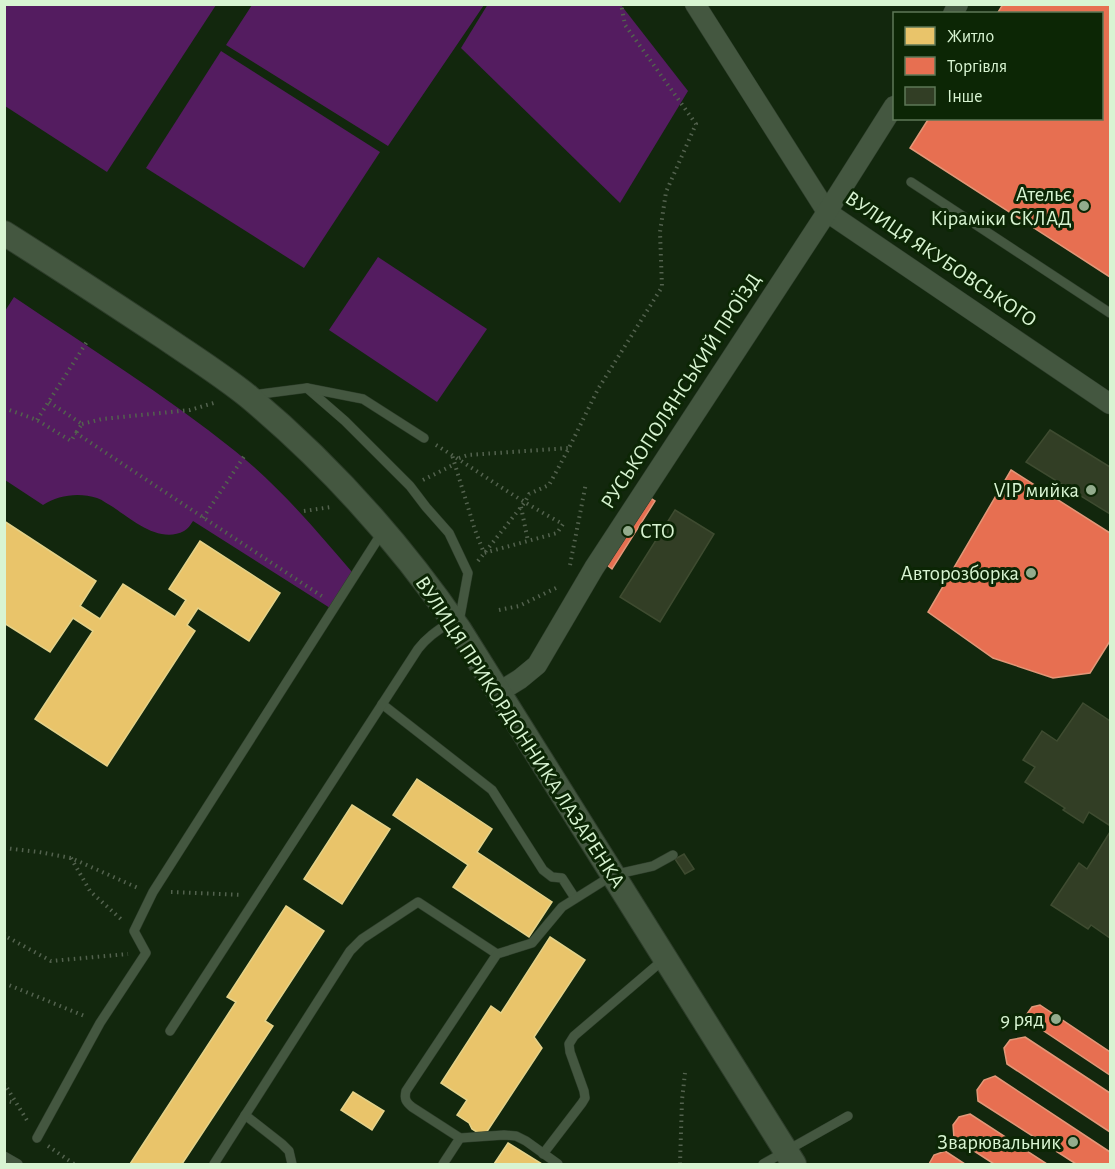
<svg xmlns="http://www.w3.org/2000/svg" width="1115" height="1169" font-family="'Alegreya Sans',sans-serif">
  <rect width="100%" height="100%" fill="#12270d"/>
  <g fill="#541c60">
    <polygon points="488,4 621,5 688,91 620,203 461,48"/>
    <polygon points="4,5 5,4 216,5 107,172 5,106"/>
    <polygon points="252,5 252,4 484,5 388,146 226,45"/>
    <polygon points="221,51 380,152 304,268 146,168"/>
    <polygon points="378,257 487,329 437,402 329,330"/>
    <path d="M14,297C88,347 165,395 235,451C278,485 316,530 352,572L330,608L193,521C191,524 188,529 184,531C160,544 132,520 113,507C107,504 103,500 97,498C79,492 58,495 43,505L5,480V311Z"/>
  </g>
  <g fill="#e9c46a" stroke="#e4d289" stroke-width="1.5">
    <polygon points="4,521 96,581 80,606 100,619 123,584 175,617 186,600 169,589 200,541 280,593 249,641 198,608 187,625 195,631 107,766 35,719 93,631 73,618 50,652 4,623"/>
    <polygon points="417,779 492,829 477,852 552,902 529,937 453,887 468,865 393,815"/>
    <polygon points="352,805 390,829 342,904 304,879"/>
    <polygon points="286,906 324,931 265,1021 273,1026 182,1164 130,1164 236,1002 227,997"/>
    <polygon points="550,937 585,960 534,1037 542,1048 486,1133 480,1134 472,1129 469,1123 457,1115 467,1100 441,1083 491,1006 501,1013"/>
    <polygon points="353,1092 384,1111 372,1130 341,1110"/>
    <polygon points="508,1143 542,1164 494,1164"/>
  </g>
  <g fill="#e76f51" stroke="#e29778" stroke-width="1.5">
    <polygon points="1003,4 1110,4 1110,277 910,148 929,118 1102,118 1102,14 997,14"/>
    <polygon points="1011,470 1110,533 1110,641 1090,673 1053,678 993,658 928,612"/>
    <polygon points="644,494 655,501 612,569 602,561"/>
    <polygon points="1040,1005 1110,1052 1110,1075 1029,1021 1027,1014 1032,1007"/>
    <polygon points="1025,1037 1110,1093 1110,1132 1007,1064 1004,1048 1010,1040"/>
    <polygon points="995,1076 1110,1152 1110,1164 1076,1164 978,1101 977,1090 984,1080"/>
    <polygon points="970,1114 1047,1164 994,1164 954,1138 953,1125 959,1117"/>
    <polygon points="945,1151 965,1164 929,1164 934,1155"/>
  </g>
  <g fill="#323e25" stroke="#3e4b30" stroke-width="1.5">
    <polygon points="1050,430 1110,467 1110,514 1026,462"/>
    <polygon points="675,510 714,534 660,622 620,597"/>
    <polygon points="1083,703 1110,721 1110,822 1109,825 1089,812 1083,823 1063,810 1065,808 1025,782 1035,767 1023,760 1042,731 1057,741"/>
    <polygon points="1110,832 1110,938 1091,925 1088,929 1051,905 1079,863 1087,869"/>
    <polygon points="684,854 694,869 685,874 675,859"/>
  </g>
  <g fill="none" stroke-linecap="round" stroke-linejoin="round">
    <g stroke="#2d3d2a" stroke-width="10">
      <g id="service">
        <polyline points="911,182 1110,313"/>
        <polyline points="307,388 345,421 410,486 426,507 449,533 468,573 459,622"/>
        <polyline points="253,395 307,388 363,399 424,438"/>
        <polyline points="382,704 492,790 543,870 552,877 562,878 575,898"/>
        <path d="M170,1031L418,649C428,636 440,629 453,620"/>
        <polyline points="245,1115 282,1144 289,1151 292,1164"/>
        <polyline points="37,1138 100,1023 146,953 134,931 153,892 383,531"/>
        <polyline points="543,1154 582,1103 585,1098 584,1091 570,1052 569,1044 574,1036 663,960"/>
        <polyline points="4,1156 18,1164"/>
        <polyline points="214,1164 350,951 362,939 418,902 497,954"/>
        <polyline points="443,1164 460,1138"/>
        <path d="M558,1164L526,1141L516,1136L504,1135L460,1138L412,1107C406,1102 404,1099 406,1091L497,954L532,943L562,907L613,875L653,866L673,855"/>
        <polyline points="763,1164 848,1116"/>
      </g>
    </g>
    <g stroke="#2d3d2a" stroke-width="21">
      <g id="minor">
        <polyline points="695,4 827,212 1110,404"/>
        <polyline points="953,14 958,4"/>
        <polyline points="499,692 520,679 537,665 594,568 827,212 894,106"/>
      </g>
    </g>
    <g stroke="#2d3d2a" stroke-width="26">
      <path id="tertiary" d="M4,233C58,267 111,302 164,337C193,357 222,375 249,397C329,464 400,543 459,629L794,1164"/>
    </g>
    <g stroke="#53624e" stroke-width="4" stroke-dasharray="1.5 4.5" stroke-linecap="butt">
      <polyline points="49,402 82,424 76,433"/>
      <polyline points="4,408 37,420 71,441 76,433 323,597"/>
      <polyline points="37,420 88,340"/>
      <polyline points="82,424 102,419 190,410 217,402"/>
      <path d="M436,445C478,471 519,501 563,524L557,533L484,553L475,530L452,455"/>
      <polyline points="459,458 468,455 569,448"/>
      <polyline points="423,480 455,464"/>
      <polyline points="521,507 528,541"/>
      <polyline points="304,511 331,507"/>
      <polyline points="203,518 245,455"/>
      <polyline points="478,561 525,502 529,494 549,485 569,448 598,389 662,287 660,232 666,192 696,124 625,25 621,4"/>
      <polyline points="570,565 586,483"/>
      <polyline points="499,610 519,606 558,587"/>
      <polyline points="4,848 39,852 71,858 138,888"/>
      <polyline points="71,858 90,891 123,921"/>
      <polyline points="171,892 242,895"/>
      <polyline points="4,933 7,937 51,961 128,954"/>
      <polyline points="4,983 87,1017"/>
      <polyline points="4,1083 28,1122"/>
      <polyline points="4,1100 15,1103"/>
      <polyline points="48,1146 74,1164"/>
      <polyline points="680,1164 682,1100 685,1073"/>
    </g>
    <use href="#service" stroke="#445740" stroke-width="9"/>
    <use href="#minor" stroke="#445740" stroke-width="20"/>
    <use href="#tertiary" stroke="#445740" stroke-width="24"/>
  </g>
  <g fill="#93ac8d" stroke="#0c2605" stroke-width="2">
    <circle cx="1084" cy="206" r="6"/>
    <circle cx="1091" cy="490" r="6"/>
    <circle cx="628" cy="531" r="6"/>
    <circle cx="1031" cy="573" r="6"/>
    <circle cx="1056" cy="1019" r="6"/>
    <circle cx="1073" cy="1142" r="6"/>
  </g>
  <g text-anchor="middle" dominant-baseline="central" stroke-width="6" stroke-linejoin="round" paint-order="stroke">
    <g font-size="21" fill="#d8f4d2" stroke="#0c2605" text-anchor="end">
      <text x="1072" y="194">Ательє<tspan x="1072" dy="24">Кіраміки СКЛАД</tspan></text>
      <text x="1079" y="490">VIP мийка</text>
      <text x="640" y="531" text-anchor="start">СТО</text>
      <text x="1019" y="573">Авторозборка</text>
      <text x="1044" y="1019">9 ряд</text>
      <text x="1061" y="1142">Зварювальник</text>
    </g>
    <g font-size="21" fill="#d8f4d2" stroke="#0c2605">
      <text transform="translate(941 259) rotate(34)">ВУЛИЦЯ ЯКУБОВСЬКОГО</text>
      <text transform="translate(681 391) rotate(-57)">РУСЬКОПОЛЯНСЬКИЙ ПРОЇЗД</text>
      <text transform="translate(520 732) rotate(57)">ВУЛИЦЯ ПРИКОРДОННИКА ЛАЗАРЕНКА</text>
    </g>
  </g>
  <rect width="1115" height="1169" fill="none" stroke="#d8f4d2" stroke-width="12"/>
  <rect x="893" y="12" width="210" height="108" fill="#0c2605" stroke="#5e7857" stroke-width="1.5"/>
  <rect x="905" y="27" width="30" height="18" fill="#e9c46a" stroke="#5e7857" stroke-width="1.5"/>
  <text x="947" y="42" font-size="18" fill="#d8f4d2">Житло</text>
  <rect x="905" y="57" width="30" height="18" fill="#e76f51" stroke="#5e7857" stroke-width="1.5"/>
  <text x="947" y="72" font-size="18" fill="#d8f4d2">Торгівля</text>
  <rect x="905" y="87" width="30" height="18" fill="#323e25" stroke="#5e7857" stroke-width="1.5"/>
  <text x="947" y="102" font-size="18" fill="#d8f4d2">Інше</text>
</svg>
